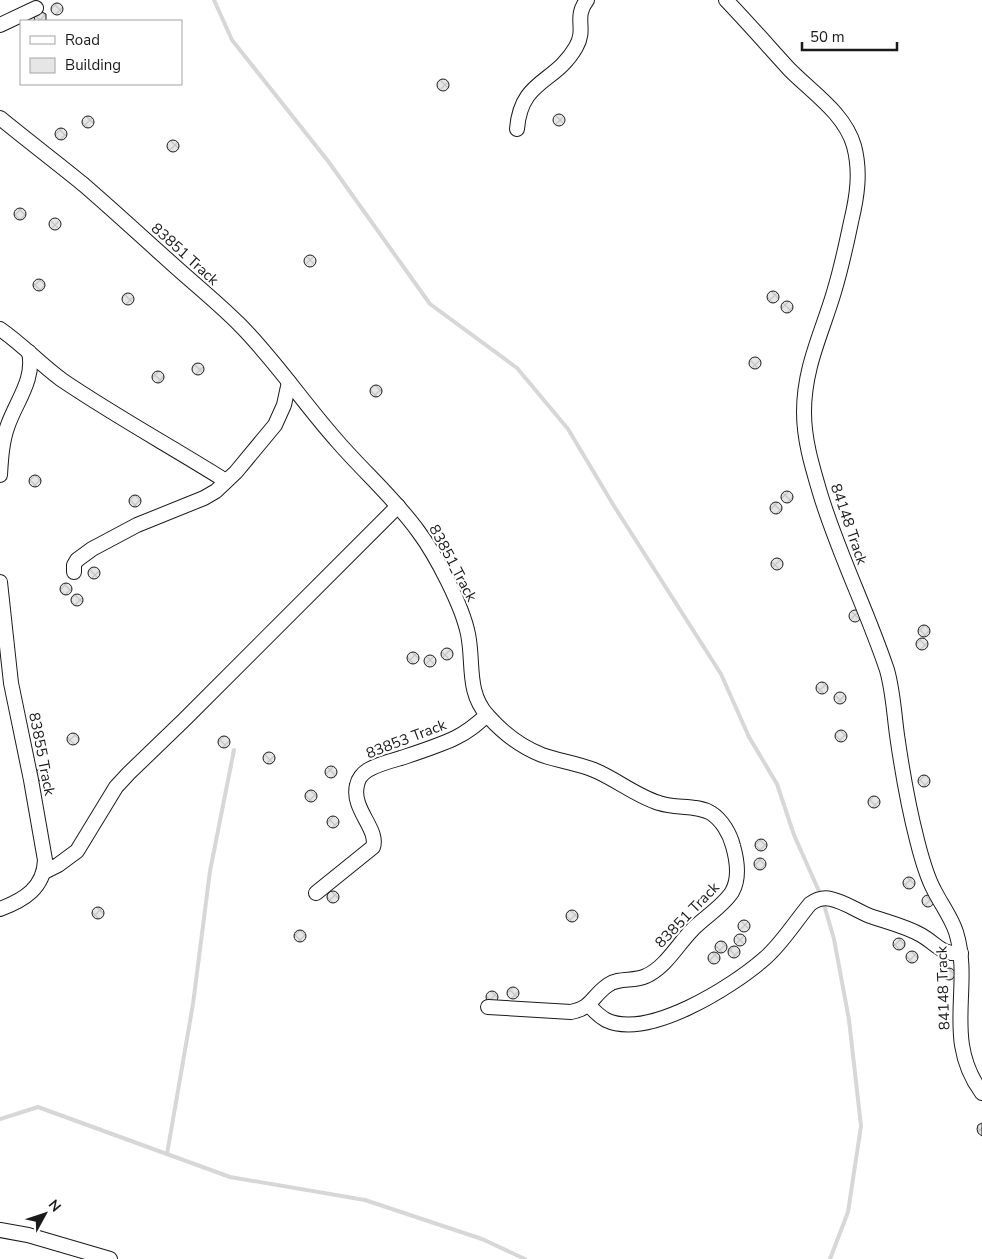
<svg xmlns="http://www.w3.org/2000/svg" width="982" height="1259" font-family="'Nunito Sans',sans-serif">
  <defs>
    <pattern id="building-cross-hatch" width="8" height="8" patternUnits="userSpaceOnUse" patternTransform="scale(1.25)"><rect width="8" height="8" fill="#e6e6e6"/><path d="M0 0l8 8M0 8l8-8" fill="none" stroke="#c5c5c5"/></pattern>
  </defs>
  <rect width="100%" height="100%" fill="#fff"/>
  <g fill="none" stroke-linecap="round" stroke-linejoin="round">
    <g stroke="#d7d7d7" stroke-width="4">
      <polyline points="214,0 232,40 328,161 430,304 517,368 568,429 614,506 721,674 749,737 777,784 794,835 822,898 834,939 849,1020 861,1126 848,1212 830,1259"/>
      <polyline points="0,1119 38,1107 230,1177 365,1200 482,1239 525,1259"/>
      <polyline points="167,1154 193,1004 210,871 234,750"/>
    </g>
  </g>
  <g fill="url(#building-cross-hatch)" stroke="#1a1a1a">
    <circle cx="57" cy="9" r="6"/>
    <polygon points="40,11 46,14 46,21 35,21 34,17 36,13"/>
    <circle cx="443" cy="85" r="6"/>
    <circle cx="559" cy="120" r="6"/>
    <circle cx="88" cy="122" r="6"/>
    <circle cx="61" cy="134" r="6"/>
    <circle cx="173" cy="146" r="6"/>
    <circle cx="20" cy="214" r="6"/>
    <circle cx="55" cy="224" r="6"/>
    <circle cx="310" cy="261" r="6"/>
    <circle cx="39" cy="285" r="6"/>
    <circle cx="773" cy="297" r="6"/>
    <circle cx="128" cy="299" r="6"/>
    <circle cx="787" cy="307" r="6"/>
    <circle cx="755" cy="363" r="6"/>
    <circle cx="198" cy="369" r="6"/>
    <circle cx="158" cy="377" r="6"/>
    <circle cx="376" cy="391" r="6"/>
    <circle cx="35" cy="481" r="6"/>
    <circle cx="787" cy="497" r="6"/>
    <circle cx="135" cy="501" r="6"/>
    <circle cx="776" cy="508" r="6"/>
    <circle cx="777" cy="564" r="6"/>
    <circle cx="94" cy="573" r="6"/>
    <circle cx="66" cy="589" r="6"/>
    <circle cx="77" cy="600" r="6"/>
    <circle cx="855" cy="616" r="6"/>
    <circle cx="924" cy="631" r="6"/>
    <circle cx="922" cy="644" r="6"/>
    <circle cx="447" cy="654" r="6"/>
    <circle cx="413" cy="658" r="6"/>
    <circle cx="430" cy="661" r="6"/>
    <circle cx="822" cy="688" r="6"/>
    <circle cx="840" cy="698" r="6"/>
    <circle cx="841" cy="736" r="6"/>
    <circle cx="73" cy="739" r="6"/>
    <circle cx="224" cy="742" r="6"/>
    <circle cx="269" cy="758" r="6"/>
    <circle cx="331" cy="772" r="6"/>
    <circle cx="41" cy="775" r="6"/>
    <circle cx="924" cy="781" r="6"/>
    <circle cx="311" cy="796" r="6"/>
    <circle cx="874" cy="802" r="6"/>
    <circle cx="333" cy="822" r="6"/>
    <circle cx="761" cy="845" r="6"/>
    <circle cx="760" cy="864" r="6"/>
    <circle cx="909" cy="883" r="6"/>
    <circle cx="333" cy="897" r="6"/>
    <circle cx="928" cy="901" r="6"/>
    <circle cx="98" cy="913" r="6"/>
    <circle cx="572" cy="916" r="6"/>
    <circle cx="744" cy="926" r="6"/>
    <circle cx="300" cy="936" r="6"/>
    <circle cx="740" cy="940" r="6"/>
    <circle cx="899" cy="944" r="6"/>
    <circle cx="721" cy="947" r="6"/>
    <circle cx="734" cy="952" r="6"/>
    <circle cx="912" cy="957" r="6"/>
    <circle cx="714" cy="958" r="6"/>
    <circle cx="949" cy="974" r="6"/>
    <circle cx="513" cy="993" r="6"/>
    <circle cx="492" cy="997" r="6"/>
    <polygon points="982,1123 982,1136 978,1133 977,1129 978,1125"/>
  </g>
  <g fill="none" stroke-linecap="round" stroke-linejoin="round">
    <g stroke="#1a1a1a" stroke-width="16">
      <g id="minor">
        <path d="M726,0C748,23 769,47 790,70C813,93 845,114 854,146C861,172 857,197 851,222C846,246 841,269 834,292C822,333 804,367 804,412C804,440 812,466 820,493C838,553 867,610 887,670C893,691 894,713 897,735C902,770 908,805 917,840C921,856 926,875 934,890C941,904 951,917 956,932C973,987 942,1039 982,1093"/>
        <polyline points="0,25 36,8"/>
        <path d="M0,118C28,141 56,162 84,185C113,210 141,236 169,261C192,282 217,302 239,324C275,360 304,404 338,442C364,472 395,499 418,531C436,555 462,605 468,634C474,663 466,692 488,716C503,733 522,747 542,755C559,761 577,763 594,770C616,779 636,796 659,803C676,809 696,804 711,813C722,820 730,834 733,846C737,860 740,878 732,892C723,906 705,917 693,929C678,944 666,967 646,976C634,982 619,977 608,985C592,996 592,1008 571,1012L488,1007"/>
        <path d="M517,129C521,79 555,84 576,47C587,28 573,18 587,0"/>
        <path d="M0,329C22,344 40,364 62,380C115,416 172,447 226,481"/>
        <path d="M0,475C1,458 2,441 8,425C17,400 35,379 29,352"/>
        <polyline points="74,572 74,565 77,560 92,549 137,525 204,498 216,491 236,472 275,425 284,405 289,382"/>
        <path d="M0,582L11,683L31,780L45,860C44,888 24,900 0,909"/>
        <polyline points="44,872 58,865 77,851 116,787 129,773 184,720 398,506"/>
        <path d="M316,893L373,847C379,829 351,809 357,785C358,779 363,773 368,770C378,764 390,761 401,758C419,752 438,746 455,738C468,732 477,724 487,715"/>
        <path d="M589,1005C594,1011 599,1016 606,1020C648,1040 732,987 764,959C781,945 795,922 810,904C817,899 823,897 831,899C845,902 857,911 870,916C887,922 905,926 921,935C937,944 941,955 961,953"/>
        <polyline points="0,1230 28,1235 110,1259"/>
      </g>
    </g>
    <use href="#minor" stroke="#fff" stroke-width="14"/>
  </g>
  <g text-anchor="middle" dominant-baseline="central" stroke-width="4" stroke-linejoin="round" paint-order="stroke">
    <g font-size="15" fill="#1a1a1a" stroke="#fff">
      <text transform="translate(185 254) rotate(42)">83851 Track</text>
      <text transform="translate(849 524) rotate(71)">84148 Track</text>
      <text transform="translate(453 563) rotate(62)">83851 Track</text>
      <text transform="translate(406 739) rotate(-21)">83853 Track</text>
      <text transform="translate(42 754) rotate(79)">83855 Track</text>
      <text transform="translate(687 915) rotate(-46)">83851 Track</text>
      <text transform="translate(943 988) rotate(-92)">84148 Track</text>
    </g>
  </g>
  <rect x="20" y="20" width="162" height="65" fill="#ffffff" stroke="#a3a3a3"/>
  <rect x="30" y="36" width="25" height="8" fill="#ffffff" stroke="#a3a3a3"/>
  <text x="65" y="45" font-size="15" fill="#1a1a1a">Road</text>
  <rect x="30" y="58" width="25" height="15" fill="#e6e6e6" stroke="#a3a3a3"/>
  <text x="65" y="70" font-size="15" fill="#1a1a1a">Building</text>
  <g transform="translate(45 1214) rotate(50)" stroke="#ffffff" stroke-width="4" paint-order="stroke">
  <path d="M0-4L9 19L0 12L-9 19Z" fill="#1a1a1a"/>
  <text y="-8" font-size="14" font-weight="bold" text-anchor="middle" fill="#1a1a1a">N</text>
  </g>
  <path d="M802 42v8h95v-8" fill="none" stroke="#1a1a1a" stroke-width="2.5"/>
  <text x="810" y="42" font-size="15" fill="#1a1a1a" stroke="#ffffff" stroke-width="4" paint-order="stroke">50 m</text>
</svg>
